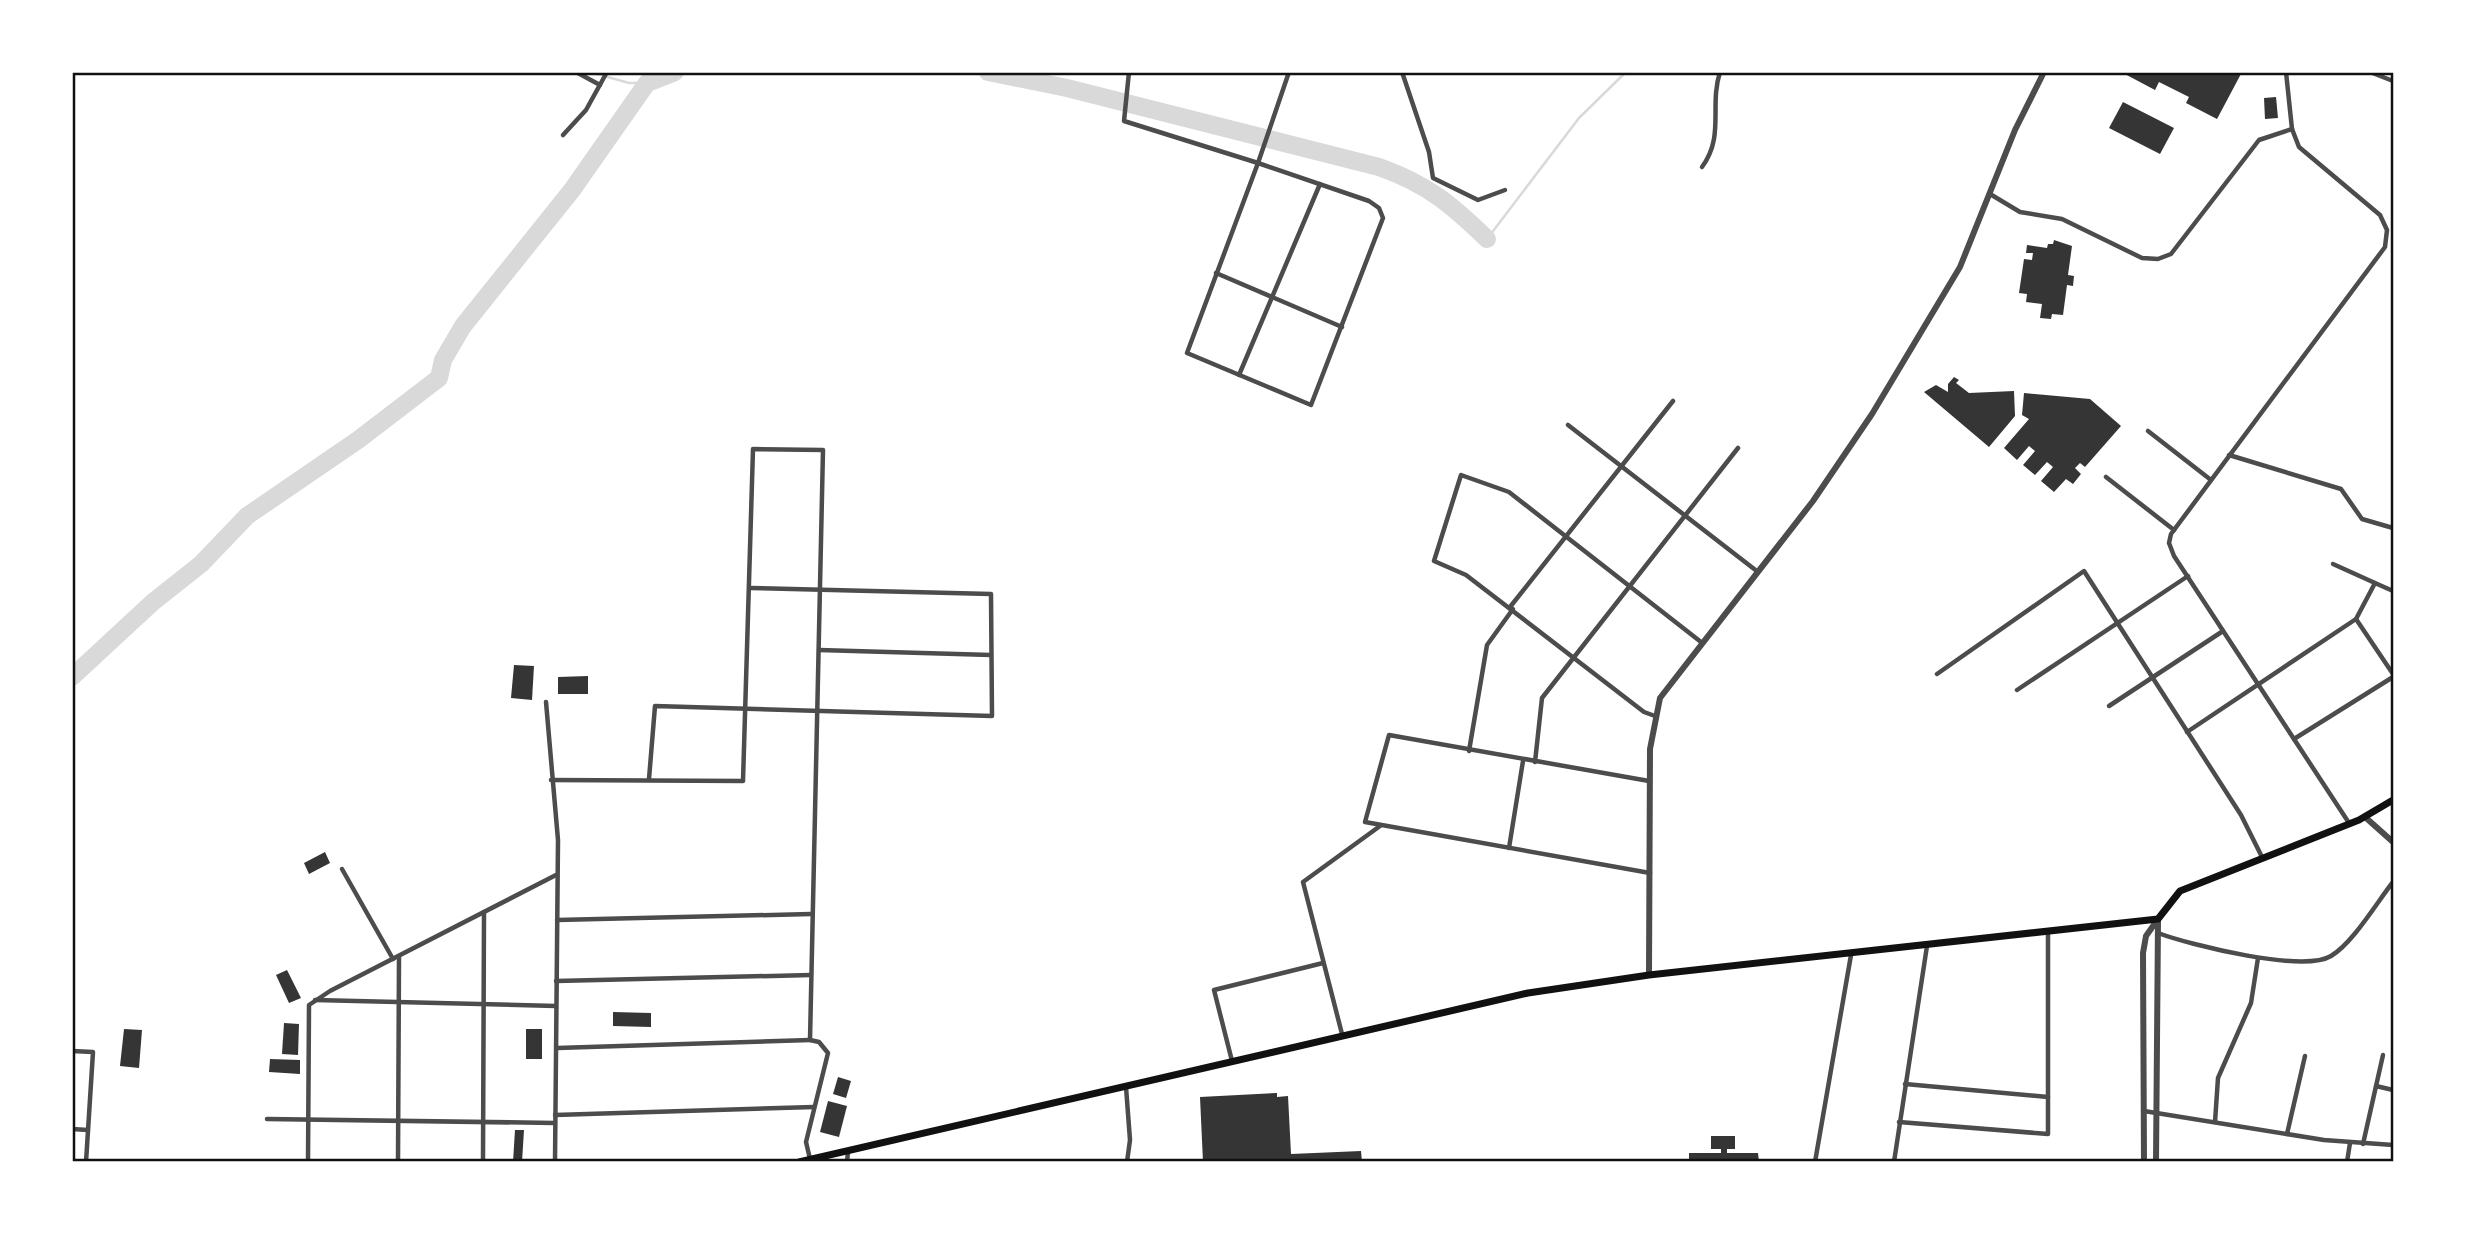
<svg xmlns="http://www.w3.org/2000/svg" width="2465" height="1234" font-family="'Libre Baskerville',serif">
  <rect width="100%" height="100%" fill="#fff"/>
  <g fill="none" stroke-linecap="round" stroke-linejoin="round">
    <g stroke="#d9d9d9" stroke-width="2.5">
      <polyline points="590,72 629,83 647,83"/>
      <polyline points="1487,239 1579,118 1626,72"/>
    </g>
    <g stroke="#d9d9d9" stroke-width="18">
      <path d="M988,72L1067,88L1379,167C1427,184 1451,204 1487,239"/>
      <polyline points="72,677 153,602 201,564 247,516 358,440 439,378 443,360 463,326 572,190 647,83 675,72"/>
    </g>
  </g>
  <g fill="#353535">
    <polygon points="2121,72 2242,72 2217,119 2186,103 2189,97 2159,82 2155,90"/>
    <polygon points="2276,97 2278,118 2265,119 2264,98"/>
    <polygon points="2123,102 2174,128 2160,154 2109,128"/>
    <polygon points="2054,240 2072,246 2068,275 2074,276 2073,286 2067,285 2063,315 2052,314 2051,319 2040,318 2042,304 2026,302 2027,294 2019,293 2024,259 2032,260 2033,253 2026,253 2027,245 2047,248 2048,244 2053,244"/>
    <polygon points="1954,377 1959,380 1956,383 1969,393 2014,391 2015,416 1989,447 1924,392 1936,385 1948,392 1948,384"/>
    <polygon points="2024,393 2090,399 2121,426 2085,467 2080,463 2075,468 2081,474 2073,484 2066,479 2054,492 2041,481 2053,467 2047,462 2035,475 2023,465 2035,451 2029,446 2017,460 2004,448 2029,419 2022,415"/>
    <polygon points="514,665 534,666 532,700 511,698"/>
    <polygon points="588,676 588,694 558,694 558,677"/>
    <polygon points="325,852 330,863 309,874 304,863"/>
    <polygon points="287,970 301,998 289,1003 276,975"/>
    <polygon points="613,1012 651,1013 651,1027 613,1026"/>
    <polygon points="284,1023 299,1024 298,1055 282,1054"/>
    <polygon points="124,1029 142,1030 139,1068 120,1066"/>
    <rect x="526" y="1029" width="16" height="30"/>
    <polygon points="270,1059 300,1060 300,1074 269,1072"/>
    <polygon points="838,1077 851,1081 846,1098 833,1094"/>
    <polygon points="1277,1093 1277,1097 1288,1096 1291,1154 1361,1151 1362,1162 1203,1162 1200,1097"/>
    <polygon points="828,1101 847,1106 839,1137 820,1132"/>
    <polygon points="515,1130 524,1130 522,1162 513,1162"/>
    <polygon points="1711,1136 1735,1136 1735,1149 1727,1149 1727,1153 1758,1153 1759,1162 1689,1162 1689,1153 1721,1153 1721,1149 1711,1149"/>
  </g>
  <g fill="none" stroke-linecap="round" stroke-linejoin="round">
    <g stroke="#4c4c4c" stroke-width="4.5">
      <polyline points="576,72 600,85"/>
      <polyline points="1129,72 1124,121 1258,163 1289,72"/>
      <polyline points="1402,72 1429,152 1433,178 1478,200 1505,190"/>
      <polyline points="1626,72 1635,72"/>
      <polyline points="2286,72 2292,129 2299,147 2380,215 2387,230 2385,247 2171,534 2169,543 2174,556 2349,823"/>
      <polyline points="2370,72 2393,81"/>
      <polyline points="563,135 586,110 607,72"/>
      <polygon points="1258,163 1369,201 1379,208 1383,218 1311,405 1187,353"/>
      <path d="M1702,167C1725,136 1709,106 1720,72"/>
      <polyline points="1990,194 2020,212 2062,219 2142,258 2158,259 2171,254 2259,140 2292,129"/>
      <polyline points="1216,273 1342,327"/>
      <polyline points="1239,375 1320,184"/>
      <polyline points="1568,425 1758,572"/>
      <polyline points="2148,431 2211,480"/>
      <polyline points="2229,455 2341,489 2362,519 2393,528"/>
      <polyline points="2106,477 2174,530"/>
      <polyline points="2333,564 2375,583"/>
      <polyline points="1510,607 1673,401"/>
      <polyline points="2356,619 2393,674"/>
      <polyline points="819,650 991,655"/>
      <polyline points="1937,674 2084,571 2241,815 2262,857"/>
      <polyline points="2017,690 2188,576"/>
      <polyline points="546,702 558,840 555,1162"/>
      <polyline points="2109,706 2223,631"/>
      <polyline points="1655,716 1644,712 1466,575 1434,561 1461,475 1509,492 1701,642"/>
      <polyline points="2187,732 2356,619 2375,583 2393,591"/>
      <polyline points="2294,739 2393,677"/>
      <polyline points="1469,751 1487,645 1513,609"/>
      <polyline points="1535,762 1542,698 1738,448"/>
      <polyline points="649,779 655,706 992,716 991,594 750,588"/>
      <polyline points="551,780 743,781 753,449 823,450 810,1040 819,1042 828,1053 806,1142 810,1159"/>
      <polyline points="1649,781 1389,735 1365,822 1650,873"/>
      <polyline points="1509,848 1523,761"/>
      <polyline points="342,869 393,959"/>
      <polyline points="557,920 811,914"/>
      <path d="M2158,933C2190,945 2303,973 2331,956C2353,943 2377,902 2393,882"/>
      <polyline points="556,981 811,975"/>
      <polyline points="315,1000 556,1006"/>
      <polyline points="1342,1034 1303,882 1380,826"/>
      <polyline points="557,1048 810,1040"/>
      <polyline points="72,1051 93,1052 86,1162"/>
      <polyline points="1232,1061 1214,990 1323,963"/>
      <polyline points="1905,1084 2048,1097"/>
      <polyline points="2376,1086 2393,1090"/>
      <polyline points="1126,1087 1130,1140 1127,1162"/>
      <polyline points="2144,1111 2324,1140 2393,1145"/>
      <polyline points="555,1115 814,1107"/>
      <polyline points="267,1119 555,1123"/>
      <polyline points="1899,1122 2048,1134 2048,931"/>
      <polyline points="2215,1122 2218,1078 2251,1003 2258,958"/>
      <polyline points="72,1129 88,1130"/>
      <polyline points="2287,1134 2305,1056"/>
      <polyline points="2363,1144 2383,1055"/>
      <polyline points="308,1162 309,1005 330,991 556,875"/>
      <polyline points="398,1162 399,957"/>
      <polyline points="483,1162 484,912"/>
      <polyline points="847,1162 848,1152"/>
      <polyline points="1815,1162 1851,955"/>
      <polyline points="1894,1162 1927,946"/>
      <polyline points="2347,1162 2350,1143"/>
    </g>
    <g stroke="#4c4c4c" stroke-width="6">
      <polyline points="2365,817 2393,842"/>
      <polyline points="1649,975 1650,749 1660,698 1813,501 1872,414 1960,267 2015,130 2044,72"/>
      <polyline points="2144,1162 2143,953 2146,936 2158,919"/>
      <polyline points="2156,1162 2158,921"/>
    </g>
    <polyline stroke="#111" stroke-width="7" points="799,1162 1528,993 1649,975 2158,919 2180,891 2359,820 2393,800"/>
  </g>
  <rect width="2465" height="1234" fill="none" stroke="#ffffff" stroke-width="147"/>
  <rect x="74" y="74" width="2318" height="1086" fill="none" stroke="#111" stroke-width="2.5"/>
</svg>
